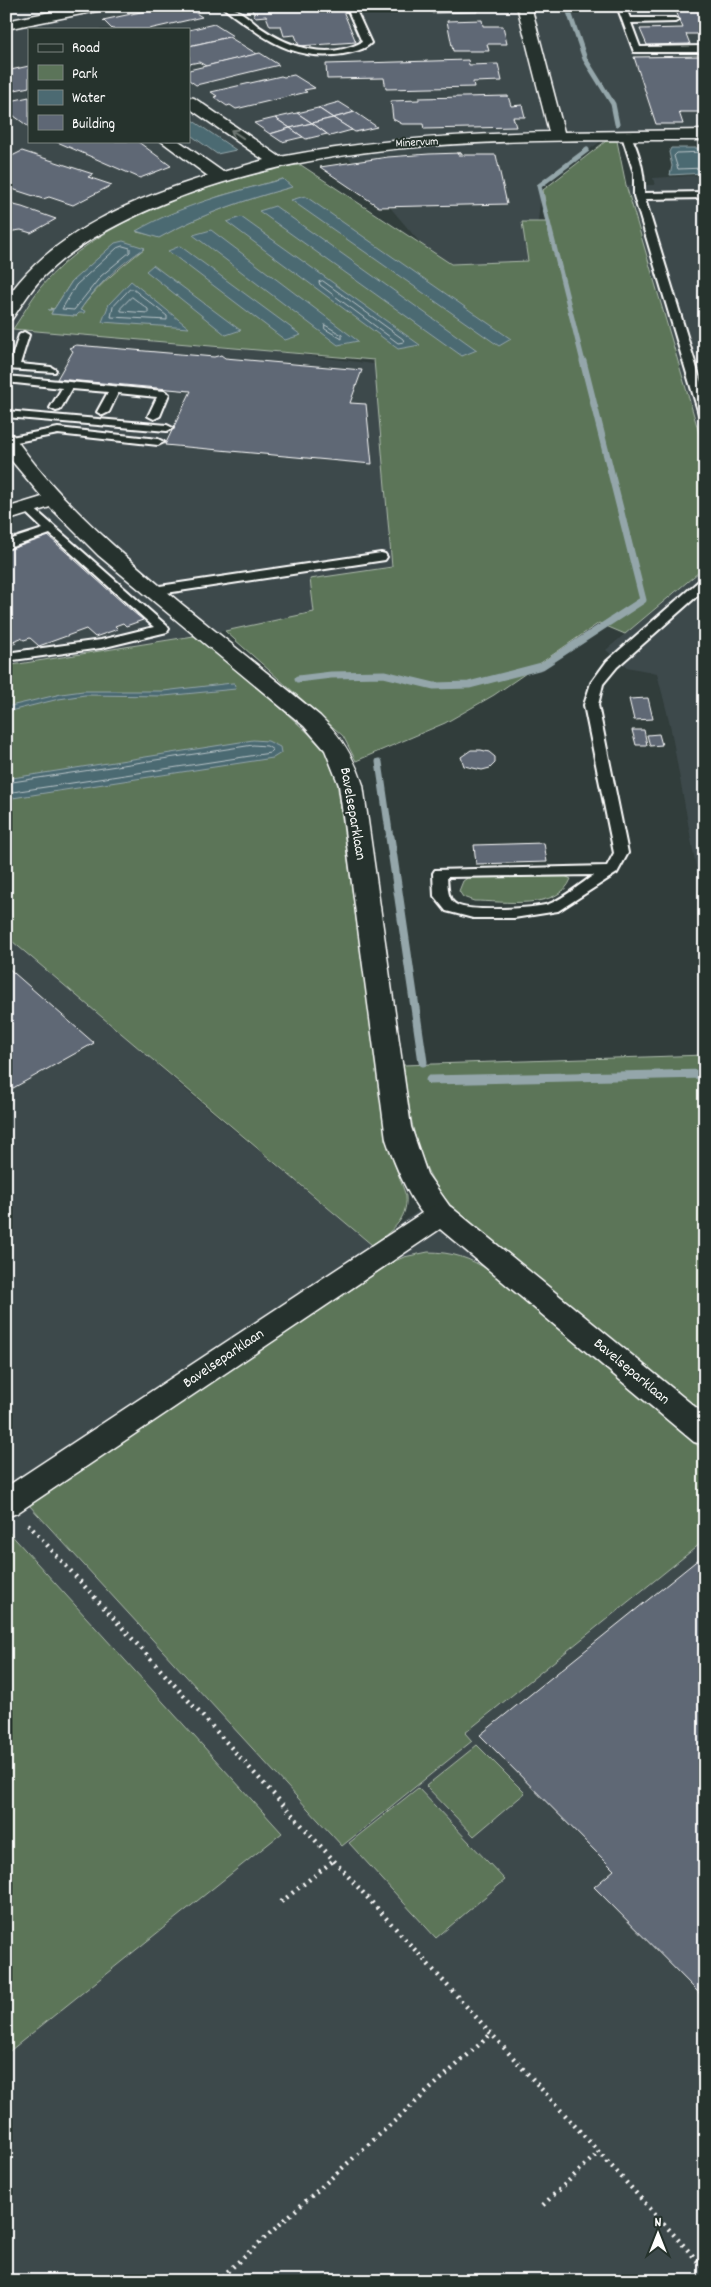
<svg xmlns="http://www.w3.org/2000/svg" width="711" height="2287" font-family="Dekko,sans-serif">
  <rect width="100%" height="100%" fill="#313d3b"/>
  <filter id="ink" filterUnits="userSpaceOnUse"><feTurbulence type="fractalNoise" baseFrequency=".02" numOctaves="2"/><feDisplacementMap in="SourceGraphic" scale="10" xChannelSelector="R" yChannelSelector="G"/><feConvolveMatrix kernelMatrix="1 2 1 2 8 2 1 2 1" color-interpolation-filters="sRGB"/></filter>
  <g filter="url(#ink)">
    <g fill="#3e4a4c" fill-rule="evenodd">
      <path d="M6,6H705V136L605,138L542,185L533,263H437L342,150L177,198L78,236L21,319L381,365L409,601L6,666ZM29,29H189V141H29Z"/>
      <polygon points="705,175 705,454 626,185 655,185 653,178"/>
      <polygon points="705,567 705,916 670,724 657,673 627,667 606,650"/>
      <polygon points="6,931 187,1091 372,1245 441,1194 426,1170 411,1124 403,1065 705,1055 705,2281 6,2281"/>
    </g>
    <g fill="#5b7459" stroke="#adbaac" fill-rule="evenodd">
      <path d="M606,141H617L626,185L705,453V567L625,634L599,623L494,695L445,723L356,761L343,736L225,631L314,612L310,579L392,567L374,360L13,329C22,316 30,301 40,288C97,218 209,183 294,165H301L451,264L528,261L522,222H548L543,190ZM283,179L291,187C245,200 201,214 160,237L137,232L165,217L220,196ZM145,248C119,269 94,287 76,316L51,314L53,310L50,308L54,309L72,281Z"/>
      <path d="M200,635L308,733L326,753L337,782L387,1142L406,1196C408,1221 390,1232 372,1245L6,936V666Z"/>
      <path d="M565,876L571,879C559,911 502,901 474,901L463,897L459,891L463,881L469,877Z"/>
      <path d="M705,1055V1417L458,1213C415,1169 411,1123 403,1065Z"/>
      <path d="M428,1252C452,1252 470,1258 490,1271L705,1452V1540L465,1733L472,1741L342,1846L28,1504L393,1262L404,1257Z"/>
      <polygon points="6,1529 282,1833 6,2054"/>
      <polygon points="477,1745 525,1793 474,1836 426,1786"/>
      <polygon points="418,1788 505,1880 436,1938 349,1843"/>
    </g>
    <g fill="#4c6a72" stroke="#94a6aa">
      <polygon points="189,118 236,150 217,154 189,134"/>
      <polygon points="671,148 705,148 705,173 670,175 672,166 669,152"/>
      <path d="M283,179L292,187C245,200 201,214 159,238L136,231C181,205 233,192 283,179Z"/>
      <polygon points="305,196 511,339 499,346 291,200"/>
      <polygon points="275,206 477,350 462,356 259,211"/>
      <polygon points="241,217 420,345 398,349 227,222"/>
      <polygon points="211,230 358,341 338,345 193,235"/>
      <path d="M123,241L145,248C119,265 97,285 80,310L85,311L84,313H79L76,316L51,314L53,310H48L54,309L72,281L115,243Z"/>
      <polygon points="180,246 301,335 285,340 168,251"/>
      <polygon points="153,265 240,330 241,330 226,335 146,271"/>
      <polygon points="131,281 189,328 102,322 109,304"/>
      <polygon points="232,683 234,683 236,689 164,696 85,695 59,699 6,712 6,707 61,694 83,691 163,691"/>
      <polygon points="253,740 268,741 280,747 281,753 273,758 6,799 6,779"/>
    </g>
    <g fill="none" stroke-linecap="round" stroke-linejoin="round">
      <g stroke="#b7c3c7" stroke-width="1">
        <polyline points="705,152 677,153 674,156 678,169 705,168"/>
        <polygon points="123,246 130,248 130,252 101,276 74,310 62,309 76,285 117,248"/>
        <polygon points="323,281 403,339 404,342 398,343 320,285 319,282"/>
        <polygon points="130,289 133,289 167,316 167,320 111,317 113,307"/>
        <polygon points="132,297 148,309 148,313 121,311 121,308"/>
        <polygon points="325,325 342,335 342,339 325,329"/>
        <polyline points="6,783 253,745 267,746 273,750 270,753 6,793"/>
      </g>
      <g stroke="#94a6aa" stroke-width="5">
        <polyline points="567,6 585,59 613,104 617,124"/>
        <polyline points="583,362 539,186 587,150"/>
      </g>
      <g stroke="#94a6aa" stroke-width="7">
        <polyline points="298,679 331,675 384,674 434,686 469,685 542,666 643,600 583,361"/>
        <polyline points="379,762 390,838"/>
      </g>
      <g stroke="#94a6aa" stroke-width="9">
        <polyline points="390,837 423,1062"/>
        <polyline points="430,1080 705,1074"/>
      </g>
    </g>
    <g fill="#5e6775" stroke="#fff">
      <polygon points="169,6 185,6 202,17 149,29 112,29 103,20"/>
      <polygon points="238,6 341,6 356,42 299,46 295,35 284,36 281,26 270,26 266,16 255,17 251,7"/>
      <polygon points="431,6 496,6 496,8 476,8 477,12 432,13"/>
      <polygon points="674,6 705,6 705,34 686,34 690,44 647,45 640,29 683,28"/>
      <polygon points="482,20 483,26 503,26 507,44 487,44 489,51 453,51 447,21"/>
      <polygon points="214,24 233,36 189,46 189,30"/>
      <polygon points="229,37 257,54 206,66 199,62 189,64 189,46"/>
      <polygon points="260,53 279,65 196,85 189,80 189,70"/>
      <polygon points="703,56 705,112 679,112 683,124 656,124 634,57"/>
      <polygon points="468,60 469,65 498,64 502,81 473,82 474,87 386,89 384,78 327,79 326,64"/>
      <polygon points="29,66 29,87 6,92 6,71"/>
      <polygon points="294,75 315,88 304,90 307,92 236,109 230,105 227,106 214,97 217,96 211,92 281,76 284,77"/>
      <polygon points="508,96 511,106 522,105 525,117 513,117 516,127 424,129 423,124 402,124 393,119 391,101 419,100 419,98"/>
      <polygon points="29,97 29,127 6,110 6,102"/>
      <polygon points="339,102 355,112 333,118 318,108"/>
      <polygon points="318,108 333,118 312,123 297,113"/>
      <polygon points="355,112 377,127 355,132 333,118"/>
      <polygon points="297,113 312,123 290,128 275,118"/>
      <polygon points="275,118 290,128 270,134 254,123"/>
      <polygon points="333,118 352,130 330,136 312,123"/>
      <polygon points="312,123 327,134 306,139 290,128"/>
      <polygon points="290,128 303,137 282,142 270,134"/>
      <polygon points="55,141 137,141 171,166 140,178"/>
      <polygon points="22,151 93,174 88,177 112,185 73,205 49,197 43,199 6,187 6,159"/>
      <polygon points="457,153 458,155 496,155 507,204 379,207 320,167 388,157 429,154 462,153"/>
      <polygon points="6,203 22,207 56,219 31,233 21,230 6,232"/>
      <polygon points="76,345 214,357 221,355 225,358 362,370 350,403 366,404 372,464 165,445 191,391 57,379 73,351 69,348"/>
      <polygon points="47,535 132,611 143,620 126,626 123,623 115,626 118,629 95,637 86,629 39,646 30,638 24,640 21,638 13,641 16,643 6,647 6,549"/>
      <polygon points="648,698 653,719 634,720 629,699"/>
      <polygon points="632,730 644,730 647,745 636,745"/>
      <polygon points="659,734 662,745 650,746 647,735"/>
      <polygon points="471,750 481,750 489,752 495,757 495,763 490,768 482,770 464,766 461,757"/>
      <polygon points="544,843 547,862 476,864 474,845"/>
      <polygon points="6,966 94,1043 6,1092"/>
      <polygon points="705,1554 705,1999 594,1887 614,1870 480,1735"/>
    </g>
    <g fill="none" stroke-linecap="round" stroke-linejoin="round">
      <g stroke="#fff" stroke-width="4">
        <g id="lane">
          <path d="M222,6C237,6 247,17 258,26C288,47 327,61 362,42L346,6H354L371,43C364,50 353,52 343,54C305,60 276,47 247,25C238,19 229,13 222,6Z"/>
          <polygon points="617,6 625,6 630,18 675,18 679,20 675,22 631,23 640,47 705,46 705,52 634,52"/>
          <path d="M624,134H630C639,151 645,174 644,193L705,192V198L645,199L705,395V417L699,414L634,196V173L622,136Z"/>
          <polygon points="24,332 29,335 20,364 51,367 56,370 55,372 6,369 6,363 10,363 19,335"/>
          <polygon points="6,376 164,391 169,394 160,416 154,419 148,416 157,397 118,393 109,412 103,415 97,412 108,392 72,389 60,410 56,411 50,408 62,388 6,382"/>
          <polygon points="6,411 167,425 173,428 167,431 6,417"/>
          <polygon points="58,428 158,439 164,442 158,445 58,434 6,444 6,438"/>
          <polygon points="27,504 31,506 167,626 169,629 167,632 101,648 6,661 6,653 101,640 154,627 50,534 6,549 6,541 43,529 21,508"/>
          <polygon points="381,553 385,554 387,557 385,560 153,595 147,591 153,587"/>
          <path d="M705,578V589L617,667L603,684L598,705L628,853L617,873L558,911L514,918H473L446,911L434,896L433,873L435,870L607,866L614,853L584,705L591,683L607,661L701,579ZM594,875C582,883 563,899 549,904C533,909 471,912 457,905C447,900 448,887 447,877Z"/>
        </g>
      </g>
      <g stroke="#fff" stroke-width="3">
        <g id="street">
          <polygon points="80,6 109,6 102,10 6,29 6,21"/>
          <path d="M517,6H531L564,132L705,130V140C520,141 328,133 155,207C116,224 77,244 46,274C32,287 23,303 12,319L6,320C6,315 5,306 6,301C8,295 15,287 19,282C65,227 141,196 208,176L161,141H179L223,172L264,160L189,108V97L194,98L280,157C369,140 458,134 549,132Z"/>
          <path d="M6,433L13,435C59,502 122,554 184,606C230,643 275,679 320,716C341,736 354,757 363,785L411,1127L427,1174L455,1214L451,1221C444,1224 439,1225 432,1222C413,1211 393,1160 386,1139L339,785L325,750L304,726L98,555L50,507L6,521V508L42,497L6,454Z"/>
        </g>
      </g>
      <g stroke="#fff" stroke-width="3">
        <polygon id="secondary" points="441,1203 451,1207 705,1415 705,1445 694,1442 440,1229 17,1513 6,1517 6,1487 431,1207"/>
      </g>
      <g stroke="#fff" stroke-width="4.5" stroke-dasharray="2 5" stroke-linecap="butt">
        <polyline points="28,1524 705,2269"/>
        <polyline points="281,1902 334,1860"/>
        <polyline points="543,2205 599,2152"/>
        <polyline points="217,2281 491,2034"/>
      </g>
      <use href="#lane" fill="#26332d" fill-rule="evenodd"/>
      <use href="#street" fill="#26332d" fill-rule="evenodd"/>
      <use href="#secondary" fill="#26332d" fill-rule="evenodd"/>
    </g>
    <defs><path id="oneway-shaft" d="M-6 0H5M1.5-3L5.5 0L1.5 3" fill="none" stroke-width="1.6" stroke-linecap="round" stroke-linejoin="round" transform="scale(1.25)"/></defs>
    <use stroke="#727a76" href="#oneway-shaft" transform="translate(237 134) rotate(-146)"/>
  </g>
  <g text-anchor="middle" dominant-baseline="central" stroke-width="4" stroke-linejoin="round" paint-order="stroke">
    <g font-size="12" fill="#fff" stroke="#26332d">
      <text transform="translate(417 143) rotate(-3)">Minervum</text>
    </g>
    <g font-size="15" fill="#fff" stroke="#26332d">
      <text transform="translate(352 814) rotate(80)">Bavelseparklaan</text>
      <text transform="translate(224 1359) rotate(-34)">Bavelseparklaan</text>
      <text transform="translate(631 1372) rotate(40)">Bavelseparklaan</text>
    </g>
  </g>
  <rect width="711" height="2287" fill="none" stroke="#26332d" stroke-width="25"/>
  <rect x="12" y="12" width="686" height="2262" fill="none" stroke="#fff" stroke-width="2" filter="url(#ink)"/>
  <rect x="28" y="28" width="162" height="115" fill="#26332d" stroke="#7d8581"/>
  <rect x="38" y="44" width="25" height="8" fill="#26332d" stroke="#7d8581"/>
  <text x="72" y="52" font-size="15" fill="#ffffff">Road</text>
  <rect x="38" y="65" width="25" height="15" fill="#5b7459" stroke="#7d8581"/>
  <text x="72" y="78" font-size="15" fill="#ffffff">Park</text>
  <rect x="38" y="90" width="25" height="15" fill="#4c6a72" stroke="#7d8581"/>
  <text x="72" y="102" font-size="15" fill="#ffffff">Water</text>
  <rect x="38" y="115" width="25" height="15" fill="#5e6775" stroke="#7d8581"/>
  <text x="72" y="128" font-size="15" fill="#ffffff">Building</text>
  <g transform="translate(658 2234)" stroke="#26332d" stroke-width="4" paint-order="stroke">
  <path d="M0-4L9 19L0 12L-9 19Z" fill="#ffffff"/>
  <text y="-8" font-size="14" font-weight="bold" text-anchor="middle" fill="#ffffff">N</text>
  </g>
</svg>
